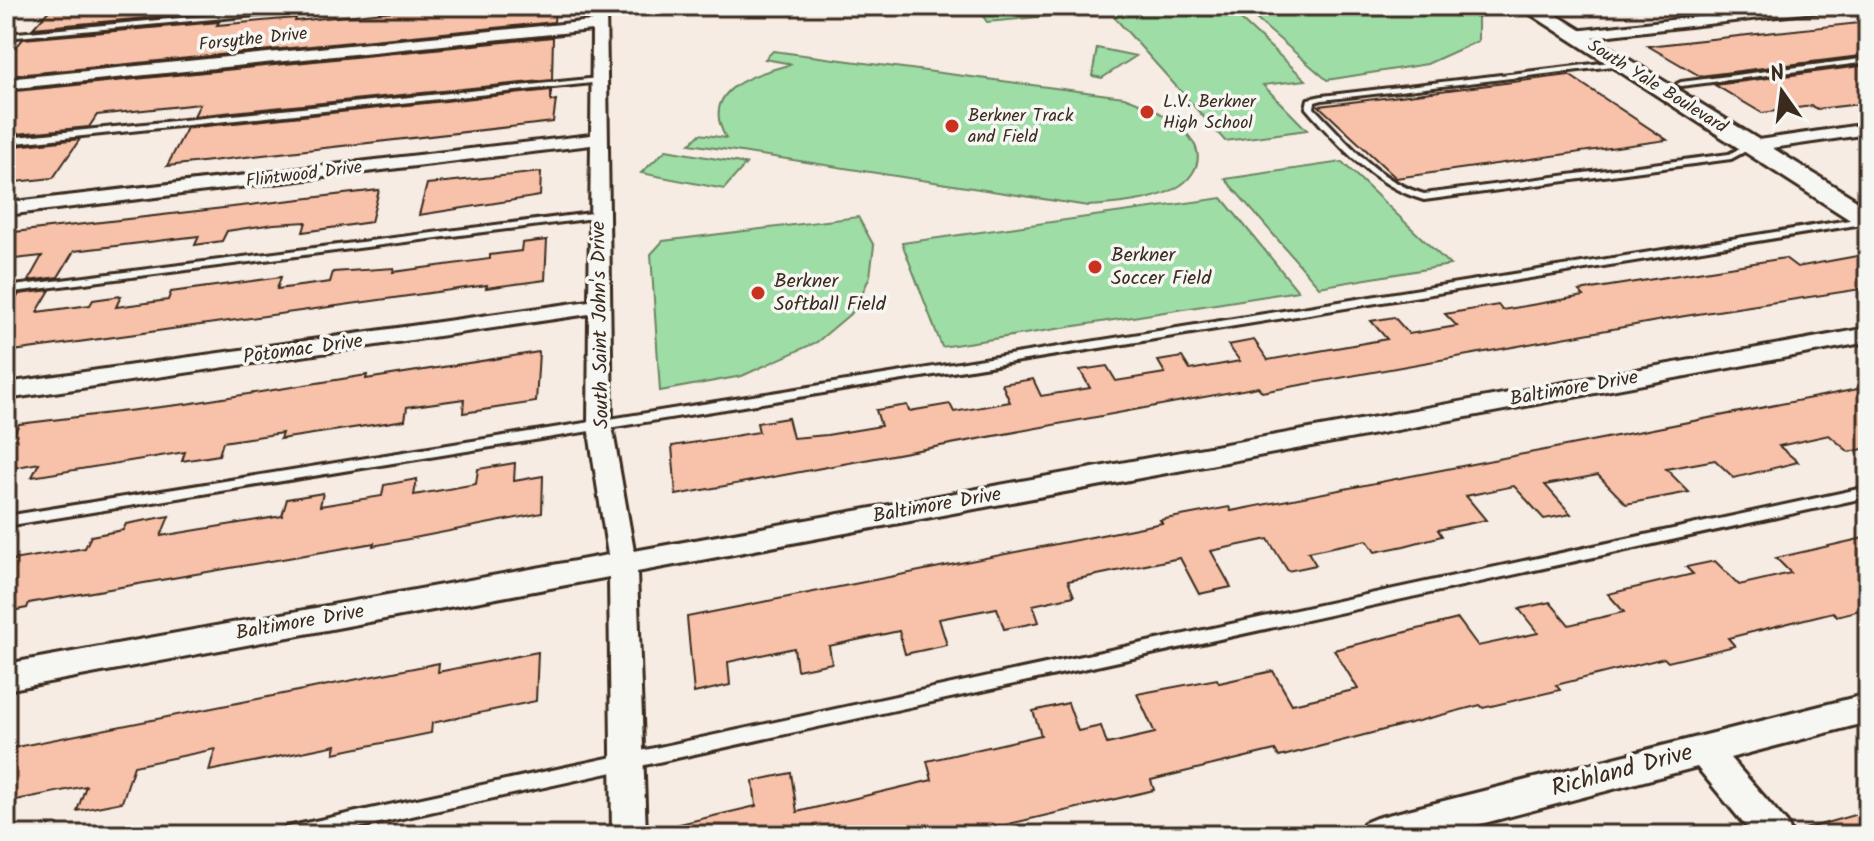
<svg xmlns="http://www.w3.org/2000/svg" width="1874" height="841" font-family="Kalam,sans-serif">
  <rect width="100%" height="100%" fill="#f6ece3"/>
  <filter id="ink" filterUnits="userSpaceOnUse"><feTurbulence type="fractalNoise" baseFrequency=".0125" numOctaves="2"/><feDisplacementMap in="SourceGraphic" scale="16" xChannelSelector="R" yChannelSelector="G"/><feConvolveMatrix kernelMatrix="1 2 1 2 8 2 1 2 1" color-interpolation-filters="sRGB"/></filter>
  <g filter="url(#ink)">
    <g fill="#9edda5" stroke="#6c8462" stroke-width="2">
      <polygon points="976,6 1063,6 1070,14 987,22"/>
      <polygon points="1135,6 1226,6 1306,80 1263,85 1307,130 1225,141 1107,9"/>
      <polygon points="1241,6 1473,6 1478,12 1478,41 1427,64 1327,80"/>
      <polygon points="1097,48 1136,56 1102,78 1092,76"/>
      <path d="M773,51L1124,97C1148,105 1218,137 1192,174C1174,201 1117,204 1088,206L690,144L700,134L726,138C698,89 755,74 792,64L765,59Z"/>
      <polygon points="666,150 746,164 724,189 641,173"/>
      <polygon points="1342,162 1450,265 1319,287 1225,179"/>
      <polygon points="1222,198 1298,291 942,347 902,243"/>
      <polygon points="858,217 874,246 870,276 855,310 817,342 742,376 660,391 651,254 663,241"/>
    </g>
    <g fill="#f7c2a9" stroke="#3b2a1e" stroke-width="2">
      <polygon points="53,6 228,6 225,11 33,28"/>
      <polygon points="444,6 555,6 554,22 6,76 6,59 23,39 219,22 217,25 296,18 295,21"/>
      <polygon points="1868,22 1868,55 1700,76 1648,46"/>
      <polygon points="553,37 552,80 194,116 200,104 97,115 89,127 6,135 6,92"/>
      <polygon points="1868,65 1868,103 1817,109 1811,106 1762,113 1715,85"/>
      <polygon points="1569,75 1667,140 1396,178 1319,106"/>
      <polygon points="551,90 551,101 556,100 553,122 167,166 187,128"/>
      <polygon points="80,139 53,178 6,183 6,147"/>
      <polygon points="541,172 540,196 419,215 427,184"/>
      <polygon points="379,190 371,222 303,232 306,222 274,224 227,231 222,241 195,245 199,236 74,251 58,277 28,281 42,256 6,260 6,233"/>
      <polygon points="547,240 545,280 486,288 487,285 6,352 6,315 19,294 50,290 37,312 90,305 93,300 121,296 116,307 168,300 171,292 281,277 277,289 330,282 333,272 394,268 393,272 490,259 490,255 521,251 522,243"/>
      <polygon points="1868,254 1868,288 1685,316 1262,392 1258,387 676,495 672,446 759,432 757,423 788,418 793,438 827,435 881,426 876,410 907,405 909,411 950,404 954,412 1010,402 1002,384 1033,379 1041,396 1090,388 1080,370 1107,366 1116,381 1165,373 1158,361 1182,357 1190,370 1240,361 1228,345 1254,340 1268,360 1387,339 1371,321 1394,317 1409,334 1457,326 1445,314 1498,305 1502,310 1584,296 1579,291 1785,258 1797,267"/>
      <polygon points="539,352 536,402 463,413 464,399 407,407 405,420 280,439 282,433 223,442 219,455 182,461 185,452 32,477 39,463 6,469 6,448 19,424 186,404 367,375 366,379"/>
      <polygon points="1868,387 1868,448 1849,452 1829,435 1779,446 1798,462 1734,478 1715,460 1666,469 1689,492 1626,504 1598,475 1545,485 1571,514 1544,519 1514,486 1466,496 1486,520 1438,530 1442,536 1404,546 1375,552 1367,540 1308,552 1316,565 1288,571 1268,539 1211,551 1231,587 1199,594 1180,558 1068,581 1074,596 1033,605 1039,622 1004,629 997,608 939,619 947,645 905,654 899,631 829,646 832,663 797,670 794,648 728,662 730,685 694,693 687,617 1162,523 1160,520 1229,507 1231,511"/>
      <polygon points="515,463 514,481 543,476 542,513 373,546 374,543 29,603 27,608 6,612 6,561 85,548 91,536 123,530 126,524 169,516 161,536 282,516 287,499 323,493 320,506 382,496 384,485 417,479 414,495 476,484 478,469"/>
      <polygon points="1868,537 1868,608 1837,616 1833,612 1728,638 1735,646 1668,662 1664,658 1556,685 1560,690 1483,708 1480,705 1279,757 1275,750 1151,780 1154,790 962,835 668,835 667,827 756,806 753,781 791,773 797,812 932,780 927,761 1041,735 1033,711 1068,703 1078,731 1101,726 1107,744 1155,733 1137,694 1217,679 1219,683 1273,671 1292,704 1358,689 1334,650 1458,619 1478,646 1538,633 1519,609 1550,602 1569,625 1624,612 1608,594 1693,574 1686,567 1715,561 1739,585 1791,573 1776,558"/>
      <polygon points="538,652 536,701 432,723 431,733 334,753 336,745 209,771 215,749 134,766 122,802 77,811 86,786 6,802 6,749 439,663 438,672"/>
      <polygon points="1868,811 1868,835 1806,835 1805,829"/>
    </g>
    <g fill="none" stroke-linecap="round" stroke-linejoin="round">
      <g stroke="#3b2a1e" stroke-width="6">
        <g id="lane">
          <polygon points="311,6 338,6 334,8 6,38 6,34"/>
          <polygon points="1868,58 1868,62 1681,86 1677,84 1681,82"/>
          <path d="M1619,61H1622V65L1322,100L1315,102L1314,108C1347,141 1377,181 1424,194L1729,154L1748,144L1755,146L1731,159L1424,200C1374,186 1339,146 1306,108L1308,99L1322,96Z"/>
          <polygon points="599,78 602,78 602,82 6,144 6,138"/>
          <polygon points="599,212 604,215 602,217 6,293 6,287"/>
          <polygon points="1868,217 1868,223 6,526 6,516"/>
          <polygon points="1868,487 1868,497 325,835 279,835 281,829 287,827"/>
        </g>
      </g>
      <g stroke="#3b2a1e" stroke-width="6">
        <g id="street">
          <polygon points="592,6 606,6 612,426 634,551 1868,328 1868,342 637,572 646,835 612,835 609,577 6,690 6,664 608,555 588,426 589,314 6,399 6,383 589,301 591,145 6,215 6,203 591,135 592,30 6,89 6,79 592,21"/>
          <polygon points="1794,6 1839,6 1832,10 1575,39 1568,35 1575,31"/>
          <polygon points="1868,124 1868,134 1751,151 1742,146 1751,141"/>
          <polygon points="1868,694 1868,722 1730,758 1787,823 1792,835 1753,835 1697,767 1439,835 1359,835 1364,823 1376,818"/>
        </g>
      </g>
      <g stroke="#3b2a1e" stroke-width="6">
        <polygon id="secondary" points="1518,6 1542,6 1868,207 1868,227 1858,225"/>
      </g>
      <use href="#lane" fill="#f6f6f2" fill-rule="evenodd"/>
      <use href="#street" fill="#f6f6f2" fill-rule="evenodd"/>
      <use href="#secondary" fill="#f6f6f2" fill-rule="evenodd"/>
    </g>
  </g>
  <g fill="#c8321e" stroke="#f6f6f2" stroke-width="3">
    <circle cx="1147" cy="112" r="8"/>
    <circle cx="952" cy="126" r="8"/>
    <circle cx="1095" cy="267" r="8"/>
    <circle cx="758" cy="293" r="8"/>
  </g>
  <g text-anchor="middle" dominant-baseline="central" stroke-width="7" stroke-linejoin="round" paint-order="stroke">
    <g font-size="18" fill="#3b2a1e" stroke="#f6f6f2">
      <text transform="translate(253 40) rotate(-6)">Forsythe Drive</text>
      <text transform="translate(1657 87) rotate(32)">South Yale Boulevard</text>
      <text transform="translate(304 175) rotate(-7)">Flintwood Drive</text>
    </g>
    <g font-size="18" fill="#3b2a1e" stroke="#f6f6f2" text-anchor="start">
      <text x="1163" y="102">L.V. Berkner<tspan x="1163" dy="21">High School</tspan></text>
      <text x="968" y="116">Berkner Track<tspan x="968" dy="21">and Field</tspan></text>
    </g>
    <g font-size="20" fill="#3b2a1e" stroke="#f6f6f2" text-anchor="start">
      <text x="1111" y="256">Berkner<tspan x="1111" dy="23">Soccer Field</tspan></text>
      <text x="774" y="282">Berkner<tspan x="774" dy="23">Softball Field</tspan></text>
    </g>
    <g font-size="20" fill="#3b2a1e" stroke="#f6f6f2">
      <text transform="translate(601 325) rotate(-91)">South Saint John's Drive</text>
      <text transform="translate(303 350) rotate(-8)">Potomac Drive</text>
      <text transform="translate(1574 389) rotate(-10)">Baltimore Drive</text>
      <text transform="translate(937 506) rotate(-10)">Baltimore Drive</text>
      <text transform="translate(300 623) rotate(-10)">Baltimore Drive</text>
    </g>
    <g font-size="24" fill="#3b2a1e" stroke="#f6f6f2">
      <text transform="translate(1622 771) rotate(-15)">Richland Drive</text>
    </g>
  </g>
  <rect width="1874" height="841" fill="none" stroke="#f6f6f2" stroke-width="32"/>
  <rect x="16" y="16" width="1842" height="809" fill="none" stroke="#3b2a1e" stroke-width="3" filter="url(#ink)"/>
  <g transform="translate(1782 92) rotate(346)" stroke="#f6f6f2" stroke-width="6" paint-order="stroke">
  <path d="M0-6L14 30L0 20L-14 30Z" fill="#3b2a1e"/>
  <text y="-12" font-size="22" font-weight="bold" text-anchor="middle" fill="#3b2a1e">N</text>
  </g>
</svg>
